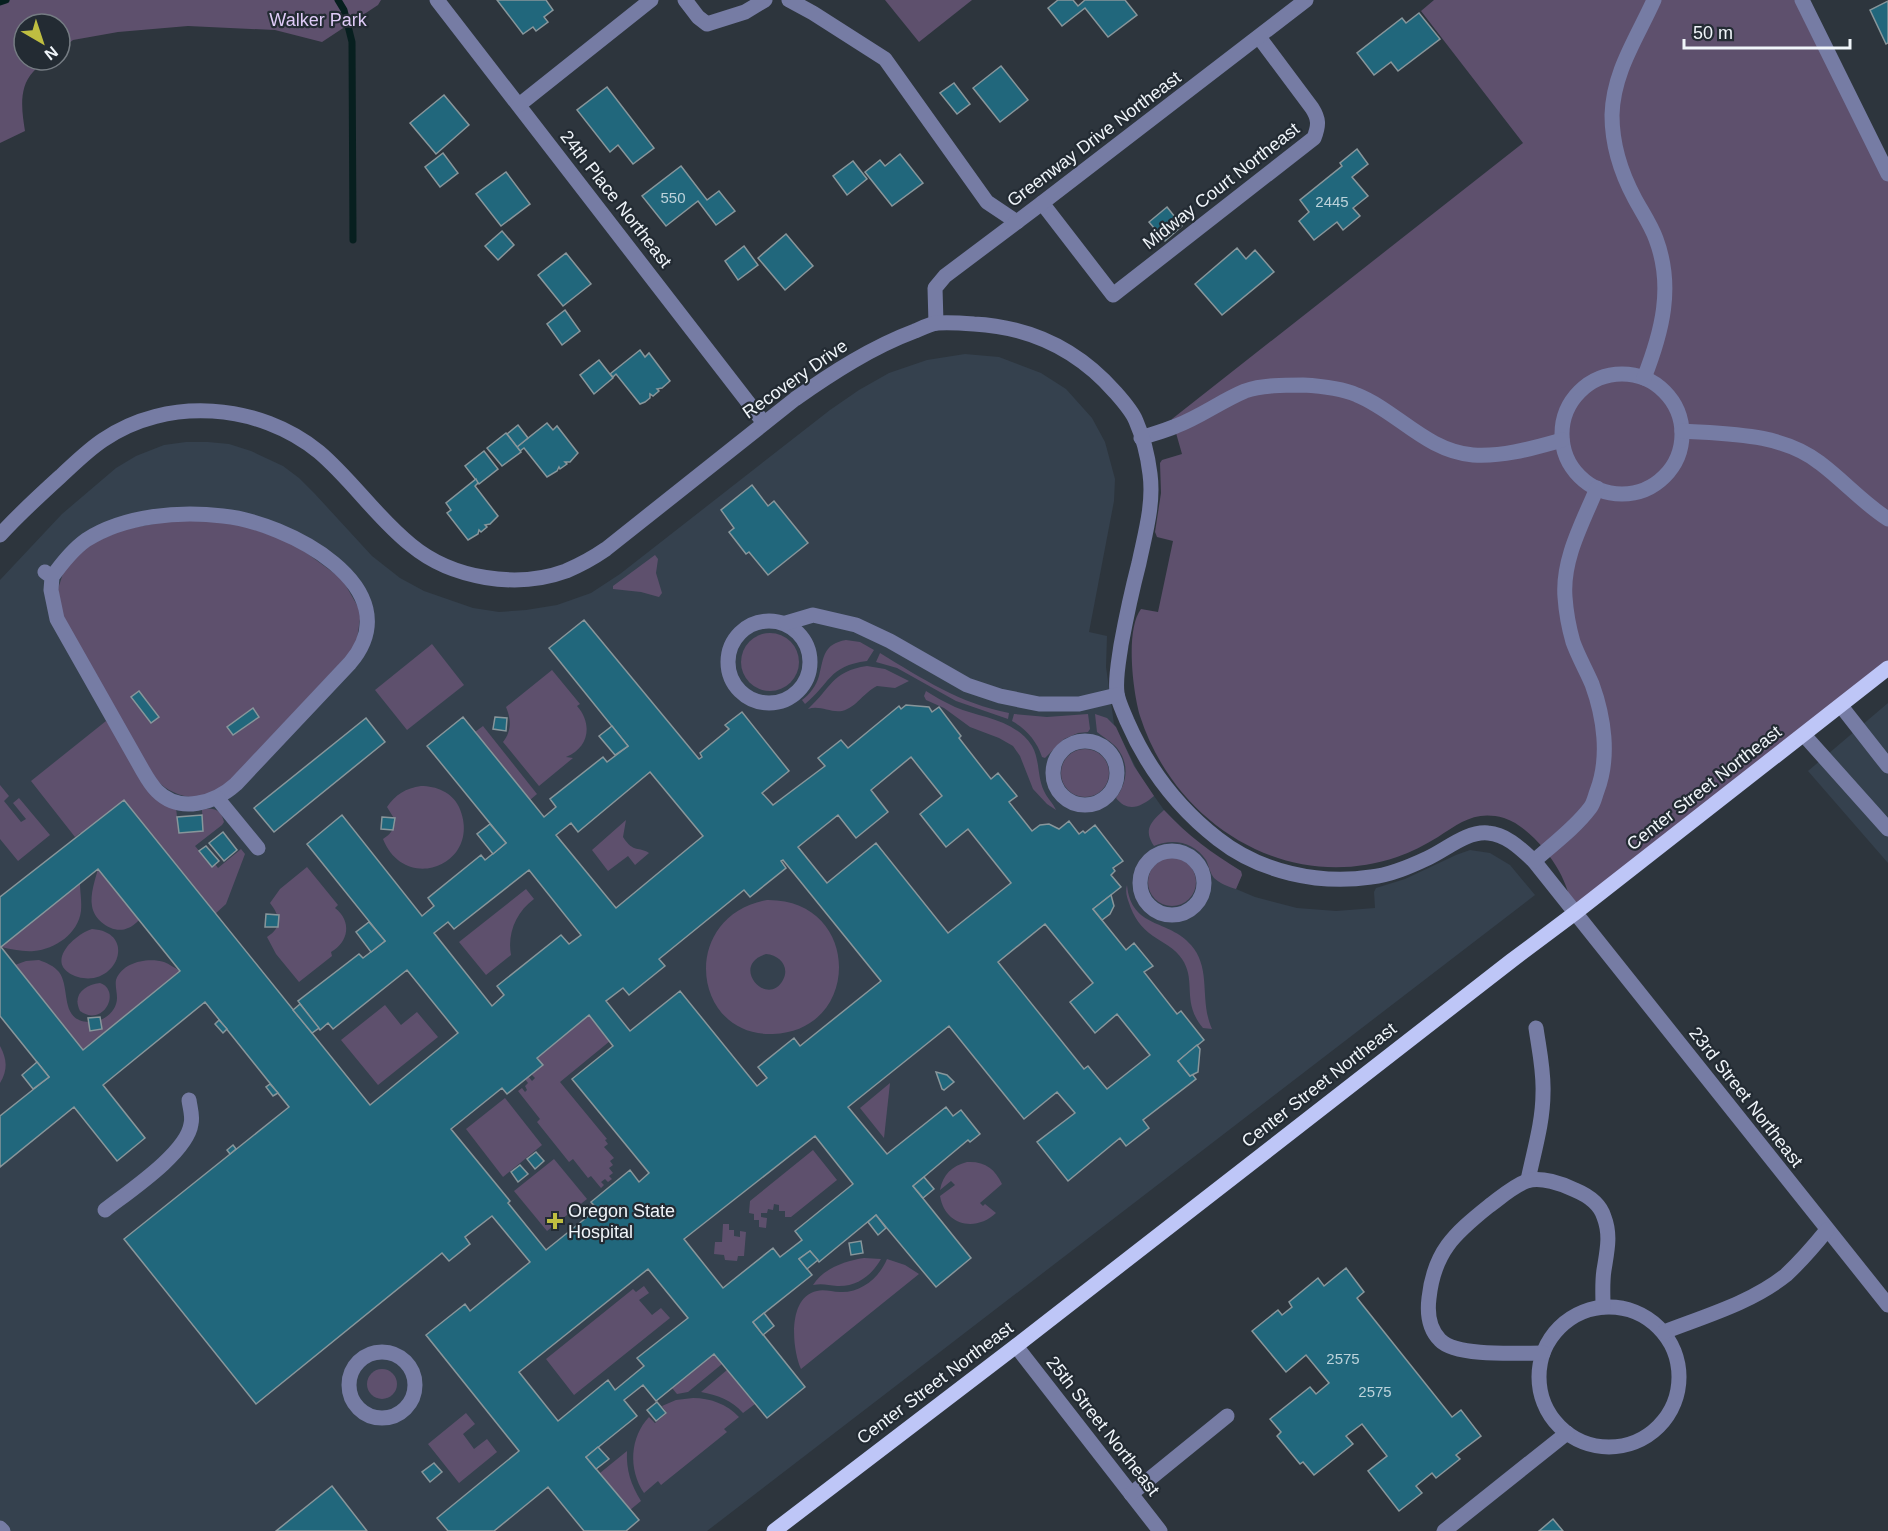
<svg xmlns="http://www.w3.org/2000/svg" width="1888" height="1531" font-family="Arial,sans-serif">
  <rect width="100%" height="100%" fill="#2d353d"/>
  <g fill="#35414e">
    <polygon points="965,354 999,357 1041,373 1066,389 1092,418 1105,442 1115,479 1114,501 1089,632 1107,636 1106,667 1114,724 1140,776 1164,810 1187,833 1209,852 1241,871 1242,875 1236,889 1255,897 1297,908 1336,911 1375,908 1374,892 1376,888 1405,879 1456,855 1470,850 1490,853 1510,865 1535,895 707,1531 0,1531 0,580 62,514 116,468 136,456 164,445 186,442 208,442 229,444 251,451 283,466 299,478 315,494 372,556 400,578 424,591 473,608 499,612 526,610 557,605 591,593 620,574 830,410 859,390 889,373 927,360"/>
    <polygon points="1888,703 1888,863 1808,771"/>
  </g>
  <g fill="#5e506d" fill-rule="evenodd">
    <path d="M0,0H381L378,5L322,42L275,30L188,26L118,32L73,40L60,50V24H24V60H48C43,64 37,67 33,72C18,88 22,112 25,131L0,143Z"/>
    <polygon points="885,0 972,0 919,42"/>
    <path d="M1434,0H1802L1888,174V668L1575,913C1570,899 1566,883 1559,871C1548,851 1526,825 1504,818C1475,810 1460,823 1438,837C1425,845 1411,852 1397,857C1286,895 1174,823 1140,716C1133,692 1125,630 1141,609L1158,612L1173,541L1157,537L1155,532L1161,493L1160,463L1162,460L1182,454L1172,419L1523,143L1421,11Z"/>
    <path d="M176,520L236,523L293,543L342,579L361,612L356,646L225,786C200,804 175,799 154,778L63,617L58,589L65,567L88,545L125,529Z"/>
    <polygon points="655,555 658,559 656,573 662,593 659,597 641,592 613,589 613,586"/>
    <circle cx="770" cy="662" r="29"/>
    <path d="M846,640L860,642L874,650L867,661C828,666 830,684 805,704L802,700C810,694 816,686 819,676C824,657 823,644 846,640Z"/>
    <polygon points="432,644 464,685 407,730 375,690"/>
    <path d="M880,653C921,678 961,704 1009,713L1008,719L956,701L897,668L876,662Z"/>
    <path d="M867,666L885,669L909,681L895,688L877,686C864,692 857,707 842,711C830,713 820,705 808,709C831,688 832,671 867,666Z"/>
    <path d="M552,670L580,704L577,706C593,724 589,748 566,757L573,758L539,786L503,742C512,731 511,719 506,707Z"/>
    <path d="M926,691C935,697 945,702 955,707C981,718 1015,719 1032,746C1040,760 1037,776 1044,791C1047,798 1053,803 1056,810L1047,804L1033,789L1020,756L1013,746L999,738L970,727L944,708L926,700L924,696Z"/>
    <path d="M1014,714L1047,717L1088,714L1090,729L1088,732L1078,733L1064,739L1045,758L1042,757C1037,741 1026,729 1012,721Z"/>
    <path d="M1095,714L1107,718L1116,727L1134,766L1154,796C1141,807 1128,813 1116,798C1127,783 1130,764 1117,748C1111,741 1104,738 1097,732Z"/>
    <path d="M106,721L176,808L179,833L203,831L202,810C213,807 221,809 224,822L222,825L195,846L212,866L215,864L218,868L241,849L245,854L226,904L215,914L80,833L75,837L31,781Z"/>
    <polygon points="483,726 537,794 530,800 475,732"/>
    <circle cx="1085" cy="773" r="24"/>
    <polygon points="0,785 9,796 4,801 21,822 26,819 13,803 19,798 50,835 18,861 0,839"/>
    <path d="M421,786C436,786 452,792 459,807C484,863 406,896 383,839C391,834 394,829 395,820L387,807C395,795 406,788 421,786Z"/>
    <path d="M1164,810C1188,836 1212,853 1241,871L1242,875L1236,889C1229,887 1219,883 1214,878C1210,873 1209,866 1206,860C1194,842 1173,838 1154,846C1143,829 1151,822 1164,810Z"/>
    <path d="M626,820L623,837C634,854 639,846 649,853L635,865L628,856L608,871L592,850Z"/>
    <circle cx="1172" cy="882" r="24"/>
    <path d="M307,867L338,905L335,908C352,921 349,942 331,952L332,956L299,982L276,954L267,937C283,927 280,916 270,903L280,889Z"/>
    <path d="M98,869L139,920C136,923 132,927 128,928C114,935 94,921 92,906C90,894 95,880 98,869Z"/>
    <path d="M80,883C80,892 82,902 81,911C78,934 55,949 34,951C23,952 11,949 1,947Z"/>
    <path d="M1127,885C1131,929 1169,919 1191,945C1212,969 1199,1000 1212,1029L1203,1028C1181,1002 1197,981 1182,959C1175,948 1163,943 1153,936C1141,928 1133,916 1129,903C1127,897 1125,892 1127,885Z"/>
    <path d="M526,889L534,899C516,912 507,934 511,955L486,975L459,942Z"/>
    <path d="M767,900C862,899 862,1031 773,1034C692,1037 678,917 767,900ZM766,954C780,955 790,967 783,980C767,1009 729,965 766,954Z"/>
    <path d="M92,929C138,932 117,988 78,977C43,966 71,936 92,929Z"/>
    <path d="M39,960C47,963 54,966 59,972C71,988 59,1021 89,1022C102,1023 117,1012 117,998C117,992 115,986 116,980C122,962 148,957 164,962C169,964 175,968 180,971L83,1050L15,965L26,961Z"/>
    <path d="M100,983C122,991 103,1028 80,1011C72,995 84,985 100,983Z"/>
    <polygon points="385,1005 401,1025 417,1012 438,1037 378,1085 341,1040"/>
    <polygon points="589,1015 610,1041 560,1082 607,1139 605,1140 608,1144 604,1147 614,1158 610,1161 613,1165 609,1168 613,1173 609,1176 612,1179 608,1182 605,1179 601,1182 604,1185 601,1188 591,1176 588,1178 573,1159 569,1162 537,1122 540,1119 518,1091 522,1088 525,1092 527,1090 525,1086 528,1083 525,1079 528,1076 532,1081 535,1078 531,1074 542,1065 537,1058"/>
    <path d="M0,1046C7,1059 8,1070 0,1083Z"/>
    <polygon points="890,1083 884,1138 860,1108"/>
    <polygon points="505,1098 542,1145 503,1177 466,1129"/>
    <polygon points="813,1150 837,1180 791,1217 785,1217 785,1211 779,1211 779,1205 774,1204 773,1210 768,1209 767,1213 761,1213 761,1217 767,1218 766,1228 759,1227 759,1220 754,1220 754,1214 749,1213 750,1201"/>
    <polygon points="554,1159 587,1199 547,1231 514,1191"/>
    <path d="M967,1162C985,1161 995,1169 1002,1184L980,1203L983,1206L985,1204L996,1213C976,1232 945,1226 940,1196L955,1185L951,1181L940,1190C943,1174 952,1166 967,1162Z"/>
    <polygon points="723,1224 729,1224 729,1230 734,1230 734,1236 740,1237 740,1231 746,1232 744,1256 738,1256 737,1261 725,1260 724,1255 714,1254 715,1242 722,1242"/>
    <path d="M864,1258L881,1259C872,1275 857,1287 837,1286C828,1285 822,1283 813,1285C824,1268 845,1261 864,1258Z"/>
    <path d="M887,1259L905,1265L919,1274L801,1369C792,1349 787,1297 817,1291C824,1289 832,1292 840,1292C861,1293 879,1278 887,1259Z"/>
    <polygon points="644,1286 649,1293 639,1300 652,1315 661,1308 670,1318 574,1395 546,1359 633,1289 636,1292"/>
    <polygon points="714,1354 722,1364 688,1392 677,1394 672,1388"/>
    <circle cx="382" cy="1384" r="15"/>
    <path d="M727,1370L755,1404L743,1413C732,1400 717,1395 701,1392Z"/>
    <path d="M693,1398C710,1398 727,1404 739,1417L724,1429L727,1432L661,1485L658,1481L644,1493C628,1469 630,1437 649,1417L655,1423L667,1413L662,1406L676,1400Z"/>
    <polygon points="466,1413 475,1424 463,1434 474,1449 487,1439 497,1452 459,1483 428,1444"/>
    <path d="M627,1451C626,1470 631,1485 641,1501L630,1510L600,1473Z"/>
  </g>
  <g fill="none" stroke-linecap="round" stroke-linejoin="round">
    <g stroke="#071f1f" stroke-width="7">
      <polyline points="338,0 344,10 352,42 353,240"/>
      <polyline points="0,2 6,0"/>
    </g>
  </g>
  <g fill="#21677c" stroke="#88969b" stroke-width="1.5" fill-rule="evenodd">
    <polygon points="497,0 546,0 553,10 544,17 548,22 536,31 533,27 523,34"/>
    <polygon points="1058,0 1073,0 1078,6 1085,0 1125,0 1137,15 1108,37 1085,8 1062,26 1048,8"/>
    <polygon points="1888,1 1888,43 1886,44 1870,10"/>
    <polygon points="1419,13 1440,39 1398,71 1391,62 1374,75 1357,53 1402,18 1406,23"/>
    <polygon points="1001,66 1028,100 1000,122 973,88"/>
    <polygon points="954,83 970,104 957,114 940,93"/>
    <polygon points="607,87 654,148 633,164 618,145 610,152 577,110"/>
    <polygon points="444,95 469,125 436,154 410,123"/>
    <polygon points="1357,149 1368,164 1352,177 1368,196 1353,208 1360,216 1343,230 1337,222 1314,240 1299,221 1309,212 1300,200 1342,166 1340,163"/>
    <polygon points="443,153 458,173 440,187 425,167"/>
    <polygon points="900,154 923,183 892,206 865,172 880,160 885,166"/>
    <polygon points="853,161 867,179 847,195 833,176"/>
    <polygon points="681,166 707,200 719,191 735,211 716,225 698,201 666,226 642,196"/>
    <polygon points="506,172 530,204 501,226 476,194"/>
    <polygon points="1167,207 1182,226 1165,241 1149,222"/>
    <polygon points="502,231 514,245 498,260 485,246"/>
    <polygon points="786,234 813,266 785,290 758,258"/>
    <polygon points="744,246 758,265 738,280 725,261"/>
    <polygon points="1237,248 1246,259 1255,250 1274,272 1222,315 1195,284"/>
    <polygon points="566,253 591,284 563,306 538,275"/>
    <polygon points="565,310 580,331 562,345 547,324"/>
    <polygon points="640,350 645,357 649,353 670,381 662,388 657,389 659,391 653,396 650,394 650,398 645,402 640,404 616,374 613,377 610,374"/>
    <polygon points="599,360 613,378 594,394 580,375"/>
    <polygon points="547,423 553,430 557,426 578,453 570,462 565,462 567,464 560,469 559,467 557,471 547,477 524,448 520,451 517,447"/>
    <polygon points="518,425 528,438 517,447 507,434"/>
    <polygon points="506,433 521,452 502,466 487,448"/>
    <polygon points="484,451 498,469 479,484 465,466"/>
    <polygon points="476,479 478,483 475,486 498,516 490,524 485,525 487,527 481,532 479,530 478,534 468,540 447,513 451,510 446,503"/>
    <polygon points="752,485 768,506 774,501 808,543 768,575 749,552 746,554 729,532 734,528 721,510"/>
    <path d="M584,620L699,759L702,757L700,753L729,729L725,725L742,712L789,771L762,793L773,805L825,766L818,758L841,740L848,748L899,706L901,709L906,705L929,707L932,712L939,707L961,736L959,738L991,779L998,773L1017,796L1009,802L1032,831L1040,825L1049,824L1059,829L1069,821L1079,834L1083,831L1085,833L1095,825L1123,861L1113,868L1115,871L1111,875L1121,887L1093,909L1126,950L1134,943L1153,966L1144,972L1177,1014L1181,1011L1204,1040L1178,1061L1190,1076L1192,1074L1196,1079L1143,1120L1149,1128L1126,1146L1120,1138L1068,1181L1037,1142L1075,1113L1057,1092L1024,1119L949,1026L848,1107L887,1154L946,1107L953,1116L961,1110L980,1134L970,1142L968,1140L913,1186L971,1258L936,1287L876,1215L819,1262L810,1251L799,1259L812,1275L753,1322L805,1387L767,1418L714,1354L656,1401L643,1385L624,1400L637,1416L586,1457L639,1520L626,1531H584L548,1487L494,1531H448L437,1518L519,1451L426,1335L465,1304L470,1311L530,1262L492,1216L465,1237L470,1244L449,1261L442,1253L256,1404L124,1239L289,1107L205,1002L103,1085L145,1138L117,1161L74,1107L0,1167V1116L49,1077L0,1016V897L124,800L370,1105L458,1033L407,970L333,1029L328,1023L320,1030L298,1001L359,954L363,958L385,941L307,844L342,815L422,916L434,906L428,898L481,855L485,860L506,843L427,746L463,717L544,817L556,807L550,799L603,757L607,762L628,746L549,648ZM911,757L942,796L920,814L946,847L968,829L1011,883L948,933L876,843L827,883L798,847L838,815L856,838L888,812L871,790ZM650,772L703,836L616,908L556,835L571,823L578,832ZM783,860L881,981L800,1046L794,1038L758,1067L767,1078L757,1086L680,991L630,1031L606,1001L623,988L629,995L665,966L659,959L744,890L750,897L786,868L781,861ZM98,869L180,971L83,1050L1,947ZM529,870L581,935L569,944L561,935L497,986L504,995L492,1006L434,933L448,922L454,929ZM1045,924L1093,983L1070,1002L1095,1033L1117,1014L1150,1055L1107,1089L1088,1066L1084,1069L998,962ZM589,1015L613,1046L572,1079L649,1173L639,1182L630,1170L591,1202L597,1209L546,1250L508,1203L510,1201L451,1129L502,1088L507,1094L543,1065L537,1058ZM815,1136L853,1184L795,1231L802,1240L780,1257L773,1248L723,1288L684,1239ZM648,1269L688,1318L637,1358L644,1366L615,1390L608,1380L558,1421L519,1372Z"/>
    <polygon points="139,691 159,717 151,723 131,697"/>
    <polygon points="253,708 259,717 233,735 227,727"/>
    <polygon points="495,717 507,718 506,731 493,729"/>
    <polygon points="366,718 385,742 274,832 254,808"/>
    <polygon points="612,726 628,746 615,755 599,736"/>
    <polygon points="202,815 203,831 179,833 177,817"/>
    <polygon points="382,817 395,818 393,830 381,829"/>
    <polygon points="490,824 506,843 493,854 477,834"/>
    <polygon points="223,832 237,850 224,861 209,843"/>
    <polygon points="206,846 219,861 212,867 199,851"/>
    <polygon points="1111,895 1114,906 1110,914 1102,920 1093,909"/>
    <polygon points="266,914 279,915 278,927 265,927"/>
    <polygon points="369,922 385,941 371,952 356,932"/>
    <polygon points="300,1004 319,1028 312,1033 293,1010"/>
    <polygon points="100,1017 102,1029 90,1031 88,1018"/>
    <polygon points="219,1020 227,1029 223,1033 215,1024"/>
    <polygon points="1197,1045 1200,1049 1198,1072 1190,1076 1178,1061"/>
    <polygon points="37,1062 49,1077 33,1089 22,1075"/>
    <polygon points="936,1072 947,1075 954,1082 944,1090 942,1089"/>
    <polygon points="270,1084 278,1093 273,1096 266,1087"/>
    <polygon points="233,1145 236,1149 230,1154 227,1150"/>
    <polygon points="536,1152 544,1161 535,1169 527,1159"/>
    <polygon points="520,1165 528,1174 518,1182 511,1172"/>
    <polygon points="924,1177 934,1189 923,1198 913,1186"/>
    <polygon points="876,1215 886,1228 878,1235 868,1222"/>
    <polygon points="861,1241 863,1253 851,1255 849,1243"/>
    <polygon points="810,1251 818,1260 807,1269 799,1259"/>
    <polygon points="1346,1268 1364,1292 1357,1298 1452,1417 1461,1410 1481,1436 1456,1455 1460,1459 1436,1478 1432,1473 1416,1486 1422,1493 1399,1511 1368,1471 1387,1456 1362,1424 1346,1436 1353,1444 1314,1475 1303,1462 1300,1464 1277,1436 1281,1432 1270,1419 1310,1387 1316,1394 1329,1383 1306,1355 1286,1372 1252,1331 1278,1310 1282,1315 1292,1307 1289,1302 1318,1278 1324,1286"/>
    <polygon points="764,1313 774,1326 763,1335 753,1322"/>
    <polygon points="657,1402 666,1413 656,1421 647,1410"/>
    <polygon points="598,1447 609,1459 596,1469 586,1457"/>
    <polygon points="434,1463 442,1472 430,1482 422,1472"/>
    <polygon points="332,1486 367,1531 276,1531"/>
    <polygon points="1553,1519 1563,1531 1539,1531"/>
  </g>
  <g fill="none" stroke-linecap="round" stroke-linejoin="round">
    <g stroke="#767ca4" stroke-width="15">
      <polyline points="437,0 764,423"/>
      <polyline points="685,0 698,17 707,24 745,12 765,0"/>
      <polyline points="789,0 813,13 885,59 987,202 1017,222"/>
      <polyline points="1802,0 1888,174"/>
      <polyline points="519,105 651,0"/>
      <path d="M1042,203L1113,295L1314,138C1319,125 1319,119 1312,108L1259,37"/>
      <polyline points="936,323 935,288 945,276 1042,203 1306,0"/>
      <circle cx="1622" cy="434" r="60"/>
      <path d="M1644,378C1662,332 1674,287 1656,239C1651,225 1642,212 1635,199C1621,173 1612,144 1612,115C1613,72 1637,38 1654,0"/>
      <path d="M1682,431C1728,434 1782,433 1820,463C1844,481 1863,503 1888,519"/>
      <path d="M1141,438C1153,434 1164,431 1176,426C1200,417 1221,401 1245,391C1262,385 1285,385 1303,385C1321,386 1341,388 1357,395C1397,411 1426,451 1473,455C1504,457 1533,448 1562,440"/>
      <path d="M0,535C19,514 40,495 62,475C75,463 88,450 103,440C167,396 259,403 319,452C352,480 377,518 411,545C452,579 517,589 566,571C580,565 593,558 606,549L795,399C832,373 872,347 915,331C922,328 930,324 937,323C949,322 962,323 974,324C1030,327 1078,350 1115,392C1123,401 1132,411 1136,421C1143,437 1148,457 1150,474C1154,504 1145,534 1139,563C1132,590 1126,618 1121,645C1119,660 1115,678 1117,693C1118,702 1124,713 1127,721C1147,767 1178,808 1218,839C1260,872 1319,885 1371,877C1391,875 1411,866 1428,858C1447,849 1467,831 1488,833C1506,834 1521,849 1534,861L1888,1305"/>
      <path d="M45,572L52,577L51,590L57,619L143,771C147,778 151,785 157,791C180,814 215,803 236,784L350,663C414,587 285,522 223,516C179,511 125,515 86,540C72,550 62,563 52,577"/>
      <circle cx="769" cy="662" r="41"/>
      <polyline points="786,623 813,615 856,625 890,641 967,685 1000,696 1039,704 1079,704 1117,695"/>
      <polyline points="1841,706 1888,766"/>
      <polyline points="1804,735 1888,829"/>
      <circle cx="1085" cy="773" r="32"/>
      <polyline points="217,798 258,848"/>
      <circle cx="1172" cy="883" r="32"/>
      <path d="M1534,861C1553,844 1575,828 1590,808C1594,803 1595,796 1597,791C1610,757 1604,717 1592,684C1586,670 1578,656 1573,642C1569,628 1566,612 1565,597C1562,559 1583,522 1597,488"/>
      <path d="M1528,1180C1534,1151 1543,1122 1543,1093C1544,1071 1539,1049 1536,1028"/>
      <path d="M105,1210C128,1192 187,1153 191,1124C193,1117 190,1108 189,1100"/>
      <circle cx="1609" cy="1377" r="70"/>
      <path d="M1664,1332C1705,1316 1751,1303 1786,1275C1801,1261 1814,1246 1827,1230"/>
      <polyline points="1016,1346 1160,1531"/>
      <circle cx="382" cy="1385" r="33"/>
      <path d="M1543,1353C1519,1353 1456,1357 1440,1340C1429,1329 1427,1314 1429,1298C1434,1252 1454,1234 1489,1206C1500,1198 1513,1186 1527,1181C1540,1176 1563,1184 1575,1190C1587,1195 1600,1204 1604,1217C1611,1235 1607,1251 1604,1270C1602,1282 1603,1295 1603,1307"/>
      <polyline points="1131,1494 1227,1416"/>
      <polyline points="0,1528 3,1531"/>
      <polyline points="1444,1531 1567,1433"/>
    </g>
    <polyline stroke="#bec6f7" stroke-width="15" points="774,1531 1016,1346 1511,961 1575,913 1888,668"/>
  </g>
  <path fill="#bfbe41" stroke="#232b33" stroke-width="2" d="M552 1212h6v6h6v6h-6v6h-6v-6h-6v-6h6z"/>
  <g text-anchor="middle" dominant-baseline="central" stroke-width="4.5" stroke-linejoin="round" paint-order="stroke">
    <g font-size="15" fill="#bcd2da">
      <text x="673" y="197">550</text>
      <text x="1332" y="201">2445</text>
      <text x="1343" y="1358">2575</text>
      <text x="1375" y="1391">2575</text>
    </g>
    <g font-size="18" fill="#dfcbf7" stroke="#232b33">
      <text x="318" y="20">Walker Park</text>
    </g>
    <g font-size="18" fill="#f0f5fa" stroke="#232b33">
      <text transform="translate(1094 139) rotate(-37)">Greenway Drive Northeast</text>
      <text transform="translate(1221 186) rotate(-38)">Midway Court Northeast</text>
      <text transform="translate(616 199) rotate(52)">24th Place Northeast</text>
      <text transform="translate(795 379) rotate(-35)">Recovery Drive</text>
      <text transform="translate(1704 788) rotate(-38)">Center Street Northeast</text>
      <text transform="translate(1319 1085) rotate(-38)">Center Street Northeast</text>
      <text transform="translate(1746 1097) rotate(52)">23rd Street Northeast</text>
      <text transform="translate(935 1383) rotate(-37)">Center Street Northeast</text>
      <text transform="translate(1103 1426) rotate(52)">25th Street Northeast</text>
    </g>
    <g font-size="18" fill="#f0f5fa" stroke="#232b33" text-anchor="start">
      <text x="568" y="1211">Oregon State<tspan x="568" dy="21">Hospital</tspan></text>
    </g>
  </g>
  <g transform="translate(42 42) rotate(141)"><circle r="28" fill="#232b33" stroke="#757c83" stroke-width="1.5"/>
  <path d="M0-4.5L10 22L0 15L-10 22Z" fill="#bfbe41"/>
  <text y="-9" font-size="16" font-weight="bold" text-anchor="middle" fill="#f0f5fa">N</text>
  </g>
  <path d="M1684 39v9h166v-9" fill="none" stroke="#f0f5fa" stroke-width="3"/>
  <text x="1693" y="39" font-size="18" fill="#f0f5fa" stroke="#232b33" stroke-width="4.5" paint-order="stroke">50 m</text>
</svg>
